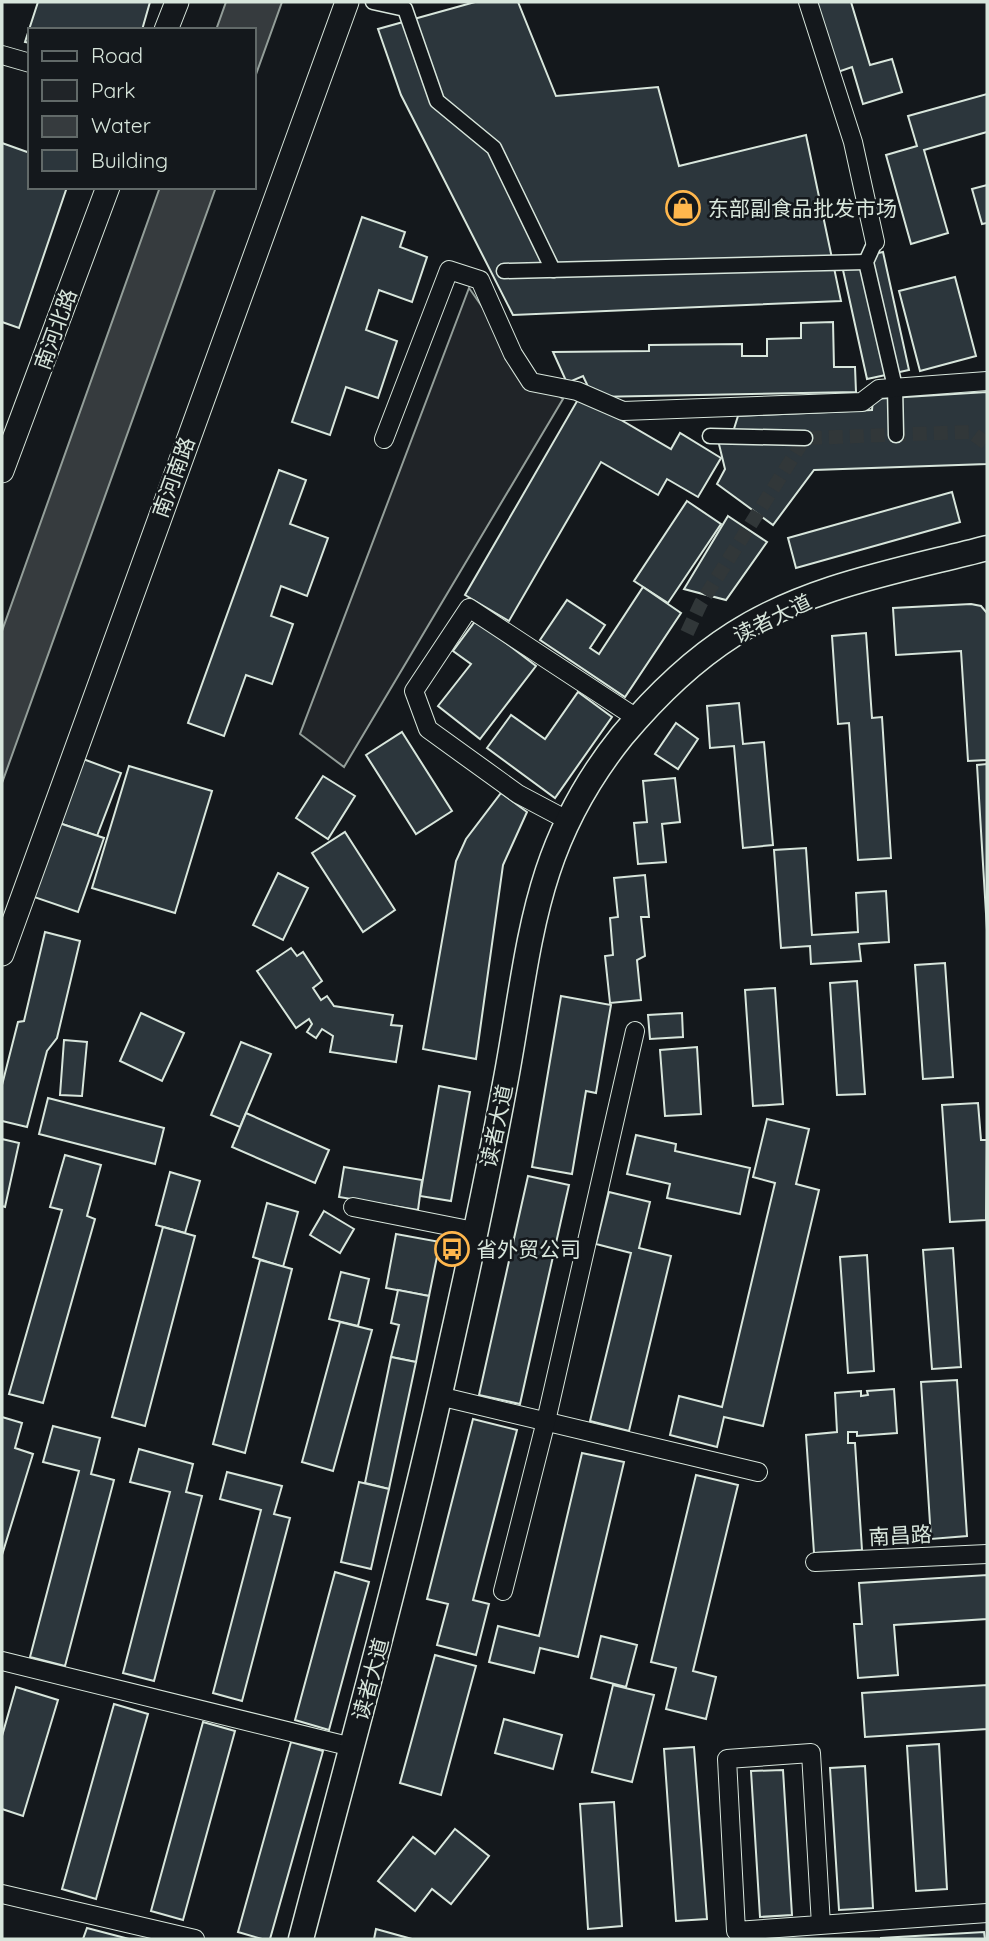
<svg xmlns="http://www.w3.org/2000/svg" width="989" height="1941" font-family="Quicksand,'Noto Sans SC',sans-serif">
  <rect width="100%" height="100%" fill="#14181c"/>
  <polygon fill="#202428" stroke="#939e99" stroke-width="2" points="469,288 530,375 563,399 344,767 300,734"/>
  <g fill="#363b3e" stroke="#939e99" stroke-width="2">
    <polygon points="226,2 282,2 254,80 254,30 216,30"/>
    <polygon points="160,187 216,187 2,783 2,631"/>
  </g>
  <g fill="#2c363c" stroke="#d8e6dc" stroke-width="2">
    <polygon points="38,2 150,2 142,30 30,30 30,43 25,42"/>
    <polygon points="475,2 518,2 556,96 658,87 679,166 806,135 841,301 513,315 401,95 378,29"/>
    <polygon points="813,2 851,2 870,65 892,59 902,92 863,104 852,67 835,73"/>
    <polygon points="987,94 987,132 924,150 948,233 911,244 886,155 917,146 908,116"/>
    <polygon points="2,143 30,153 30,187 67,187 19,328 2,322"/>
    <polygon points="987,185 987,223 982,224 972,189"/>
    <polygon points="362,217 405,232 400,247 427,257 412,302 379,290 366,330 397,341 378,398 346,387 330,435 292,422"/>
    <polygon points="883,252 909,370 867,379 841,261"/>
    <polygon points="955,277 976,356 920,371 899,291"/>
    <polygon points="833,322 834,367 855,367 856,392 593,397 583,376 567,383 553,352 649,351 649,345 742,344 742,356 767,356 767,339 801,338 801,323"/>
    <polygon points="987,392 987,464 814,470 773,525 717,484 725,469 717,436 733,432 738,416 872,410 873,399"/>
    <polygon points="580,396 671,449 680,433 721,458 698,497 667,479 658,495 601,462 509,621 465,595"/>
    <polygon points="279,470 306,480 290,524 328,538 307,596 281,586 271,616 293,624 272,684 246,675 224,736 188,723"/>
    <polygon points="952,492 960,522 796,568 788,538"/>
    <polygon points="687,501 721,524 668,603 634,581"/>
    <polygon points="728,516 767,542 726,600 684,589"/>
    <polygon points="643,587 681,613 625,697 540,640 567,600 605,625 590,648 599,654"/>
    <polygon points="971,604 981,606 987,613 987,760 968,761 961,651 896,655 893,608"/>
    <polygon points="476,620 536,666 480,739 438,706 471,664 453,651"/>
    <polygon points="866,633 872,718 882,717 891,858 858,860 849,723 838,724 832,636"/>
    <polygon points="578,692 612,717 555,798 487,748 511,715 545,739"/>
    <polygon points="739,703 743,744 764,742 773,845 743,848 734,746 710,748 707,706"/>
    <polygon points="676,723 698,739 678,769 655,754"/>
    <polygon points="402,732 452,811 416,834 366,755"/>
    <polygon points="83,759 121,773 97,836 59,823"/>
    <polygon points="987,764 987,930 977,765"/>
    <polygon points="129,766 212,791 175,913 92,888"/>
    <polygon points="323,776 355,796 328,839 296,818"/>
    <polygon points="675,778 680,822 662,824 666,862 638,864 634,823 647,822 643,781"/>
    <polygon points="501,793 527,812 503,865 476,1059 423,1049 456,861 466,839"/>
    <polygon points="59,823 104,838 78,912 34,897"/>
    <polygon points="345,832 395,910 363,932 312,853"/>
    <polygon points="806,848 812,935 858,932 856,893 886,891 889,942 859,944 861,961 811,964 810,946 781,948 774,850"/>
    <polygon points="278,873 308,888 283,940 253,925"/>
    <polygon points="645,875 649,917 641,917 645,956 637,960 641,1000 610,1003 605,956 613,955 610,918 618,917 614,878"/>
    <polygon points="45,932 80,941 57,1038 47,1051 27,1127 2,1121 2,1085 18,1022 24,1021"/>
    <polygon points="291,948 297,956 303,952 322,981 313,988 321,1000 327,996 334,1006 393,1015 391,1025 402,1026 396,1062 330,1052 333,1036 322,1029 316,1038 307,1032 312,1024 309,1019 296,1028 257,971"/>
    <polygon points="945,963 953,1077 923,1079 915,965"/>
    <polygon points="857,981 865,1094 837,1095 830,983"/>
    <polygon points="775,988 783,1104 753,1106 745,990"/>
    <polygon points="561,996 611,1005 596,1093 586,1091 572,1174 532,1167"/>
    <polygon points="141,1013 184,1033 162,1081 120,1061"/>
    <polygon points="682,1013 683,1037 650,1039 648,1015"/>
    <polygon points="64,1040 87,1042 82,1096 60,1095"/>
    <polygon points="241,1042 271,1054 240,1127 211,1115"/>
    <polygon points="697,1047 701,1114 665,1116 660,1050"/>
    <polygon points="439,1086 470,1092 451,1201 420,1196"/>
    <polygon points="48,1098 164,1128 155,1164 39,1134"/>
    <polygon points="978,1103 981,1140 987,1140 986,1220 950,1222 942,1105"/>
    <polygon points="246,1113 329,1150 315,1183 232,1147"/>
    <polygon points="767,1119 809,1129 796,1184 819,1190 763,1426 724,1417 717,1447 670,1435 679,1396 722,1407 775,1183 753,1177"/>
    <polygon points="636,1135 676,1144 675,1151 750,1168 740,1214 667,1198 670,1184 627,1174"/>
    <polygon points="2,1139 19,1143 5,1207 2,1206"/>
    <polygon points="65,1155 101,1165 87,1216 95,1219 43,1403 9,1394 62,1210 50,1207"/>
    <polygon points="344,1167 422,1180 418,1210 339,1197"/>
    <polygon points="170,1172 200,1181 185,1233 156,1225"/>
    <polygon points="528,1176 569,1185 520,1404 479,1395"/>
    <polygon points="609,1192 650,1202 639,1248 671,1256 629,1431 590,1421 631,1253 596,1244"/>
    <polygon points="267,1203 298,1212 283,1267 253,1257"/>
    <polygon points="324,1211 354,1229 340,1253 310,1235"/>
    <polygon points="163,1227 195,1236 145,1426 112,1417"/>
    <polygon points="396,1234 440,1242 429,1296 386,1288"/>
    <polygon points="953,1248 961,1367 932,1369 923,1250"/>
    <polygon points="867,1255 874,1371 848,1373 840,1257"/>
    <polygon points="260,1260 292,1269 245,1453 213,1444"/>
    <polygon points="341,1272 369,1279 358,1326 329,1319"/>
    <polygon points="398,1290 429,1296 416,1362 391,1357 399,1325 391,1323"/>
    <polygon points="340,1322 372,1330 333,1471 302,1462"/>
    <polygon points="391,1357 416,1362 389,1489 365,1483"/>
    <polygon points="957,1380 967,1536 931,1539 921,1382"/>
    <polygon points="894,1389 897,1433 857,1436 857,1432 848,1432 848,1443 855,1443 862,1550 814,1553 806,1435 837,1432 835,1393 861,1391 861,1396 868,1395 867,1391"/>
    <polygon points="2,1417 22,1423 15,1448 33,1454 2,1555"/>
    <polygon points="473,1419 517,1430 473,1600 489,1604 476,1655 437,1645 448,1604 427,1599"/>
    <polygon points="53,1426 100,1438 91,1474 114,1480 65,1666 30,1657 79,1471 43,1462"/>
    <polygon points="139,1449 193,1464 186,1492 202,1496 154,1681 123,1673 170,1492 130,1482"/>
    <polygon points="582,1453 624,1462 578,1657 540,1648 534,1673 489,1662 498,1626 539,1636"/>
    <polygon points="227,1472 282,1486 274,1514 290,1518 242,1701 213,1693 261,1510 220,1499"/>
    <polygon points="696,1475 738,1485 693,1671 716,1677 706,1719 666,1709 676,1668 651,1662"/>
    <polygon points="359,1482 389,1489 371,1569 341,1562"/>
    <polygon points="335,1572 369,1582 329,1730 295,1720"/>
    <polygon points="987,1575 987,1619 894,1625 898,1675 858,1678 854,1624 862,1624 859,1583"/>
    <polygon points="601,1636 637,1645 626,1687 591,1678"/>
    <polygon points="435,1655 476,1666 441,1795 400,1783"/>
    <polygon points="613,1685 654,1695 632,1782 592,1772"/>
    <polygon points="987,1685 987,1729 865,1737 862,1693"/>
    <polygon points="16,1687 58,1700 23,1816 2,1809 2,1736"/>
    <polygon points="114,1704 148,1714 96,1899 62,1889"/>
    <polygon points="504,1719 562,1735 553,1769 495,1753"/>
    <polygon points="203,1722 235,1731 183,1920 151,1911"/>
    <polygon points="291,1742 323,1751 270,1939 262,1939 238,1932"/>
    <polygon points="939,1744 947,1889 916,1891 907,1746"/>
    <polygon points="694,1747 707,1919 676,1921 664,1749"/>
    <polygon points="865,1766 873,1908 839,1910 830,1768"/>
    <polygon points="783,1770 792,1915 760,1917 751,1771"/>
    <polygon points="614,1802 622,1926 588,1929 580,1804"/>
    <polygon points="455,1829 489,1856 451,1904 432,1889 415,1911 378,1881 413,1837 435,1854"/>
    <polygon points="87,1928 129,1939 83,1939"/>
    <polygon points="376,1929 412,1939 374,1939"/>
    <polygon points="984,1932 985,1939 881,1939 881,1938"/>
  </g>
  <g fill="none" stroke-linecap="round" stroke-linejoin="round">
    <polyline stroke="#313739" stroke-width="14" stroke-dasharray="14 7" stroke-linecap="butt" points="687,633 701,603 805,438 971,432 987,444"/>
    <g stroke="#d8e6dc" stroke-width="17">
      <g id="pedestrian">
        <polyline points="373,2 405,9 437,101 494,148 553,270"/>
        <polyline points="875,242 866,262 895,387 896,435"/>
        <polyline points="504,271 866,262"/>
        <polyline points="710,436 805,438"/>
      </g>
    </g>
    <g stroke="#d8e6dc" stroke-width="20">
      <g id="minor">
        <polyline points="808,2 853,142 875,242"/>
        <polyline points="2,55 30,63"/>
        <polyline points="384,439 449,270 480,280 513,354 531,382 577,391 623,411 862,402 879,389 987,381"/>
        <polyline points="567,820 518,794 428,729 414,691 469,608 638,719"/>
        <polyline points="353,1207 474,1231"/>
        <polyline points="439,1396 758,1472"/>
        <polyline points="815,1562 987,1554"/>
        <polyline points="503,1591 546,1421 635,1031"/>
        <polyline points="2,1661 352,1747"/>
        <polyline points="2,1894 195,1939"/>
        <path d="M821,1925L811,1753L727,1759L736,1931C820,1925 903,1919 987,1913"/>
      </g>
    </g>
    <g stroke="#d8e6dc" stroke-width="25">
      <g id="tertiary">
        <polyline points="166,30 177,2"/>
        <polyline points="2,471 108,187"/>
        <polyline points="2,954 347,2"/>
      </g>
    </g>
    <g stroke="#d8e6dc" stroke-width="27">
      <path id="secondary" d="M301,1939C352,1744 406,1550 449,1353C470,1260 490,1166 507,1073C531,941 533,847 622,736C653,699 693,660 734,634C808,586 903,570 987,548"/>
    </g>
    <use href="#pedestrian" stroke="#14181c" stroke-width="14"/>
    <use href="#minor" stroke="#14181c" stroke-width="18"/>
    <use href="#tertiary" stroke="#14181c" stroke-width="23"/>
    <use href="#secondary" stroke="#14181c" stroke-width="24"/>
  </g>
  <defs>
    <g id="shop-ring" transform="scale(1.75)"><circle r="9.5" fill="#14181c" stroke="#ffb74d" stroke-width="1.5"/><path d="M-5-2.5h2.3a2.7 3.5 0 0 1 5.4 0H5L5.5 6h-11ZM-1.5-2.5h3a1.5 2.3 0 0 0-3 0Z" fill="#ffb74d"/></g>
    <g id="bus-ring" transform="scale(1.75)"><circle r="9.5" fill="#14181c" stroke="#ffb74d" stroke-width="1.5"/><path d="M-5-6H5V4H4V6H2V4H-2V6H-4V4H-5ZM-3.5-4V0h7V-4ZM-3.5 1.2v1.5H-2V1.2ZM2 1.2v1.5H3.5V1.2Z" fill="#ffb74d"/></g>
  </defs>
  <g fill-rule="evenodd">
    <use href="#shop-ring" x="683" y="208"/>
    <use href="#bus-ring" x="452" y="1249"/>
  </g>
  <g text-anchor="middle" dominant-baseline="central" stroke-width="5" stroke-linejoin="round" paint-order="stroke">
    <g font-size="21" fill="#d8e6dc" stroke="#14181c" text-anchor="start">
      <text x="708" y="208">东部副食品批发市场</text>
      <text x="476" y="1249">省外贸公司</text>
    </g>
    <g font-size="21" fill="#d8e6dc" stroke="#14181c">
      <text transform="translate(55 329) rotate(-70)">南河北路</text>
      <text transform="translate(173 477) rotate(-70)">南河南路</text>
      <text transform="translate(772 618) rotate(-26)">读者大道</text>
      <text transform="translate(496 1126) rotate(-78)">读者大道</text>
      <text transform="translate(900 1535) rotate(-3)">南昌路</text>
      <text transform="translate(370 1679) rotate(-75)">读者大道</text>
    </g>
  </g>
  <rect width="989" height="1941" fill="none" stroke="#d8e6dc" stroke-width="7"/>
  <rect x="28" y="28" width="228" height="161" fill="#14181c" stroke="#626a69" stroke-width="2"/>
  <rect x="42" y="51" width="35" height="10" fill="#14181c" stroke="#626a69" stroke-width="2"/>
  <text x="91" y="63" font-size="21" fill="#d8e6dc">Road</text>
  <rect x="42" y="80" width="35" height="21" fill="#202428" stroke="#626a69" stroke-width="2"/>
  <text x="91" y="98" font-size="21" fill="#d8e6dc">Park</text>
  <rect x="42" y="116" width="35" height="21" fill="#363b3e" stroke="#626a69" stroke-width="2"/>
  <text x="91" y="133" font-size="21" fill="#d8e6dc">Water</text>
  <rect x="42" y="150" width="35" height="21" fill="#2c363c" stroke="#626a69" stroke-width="2"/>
  <text x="91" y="168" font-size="21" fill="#d8e6dc">Building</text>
</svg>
